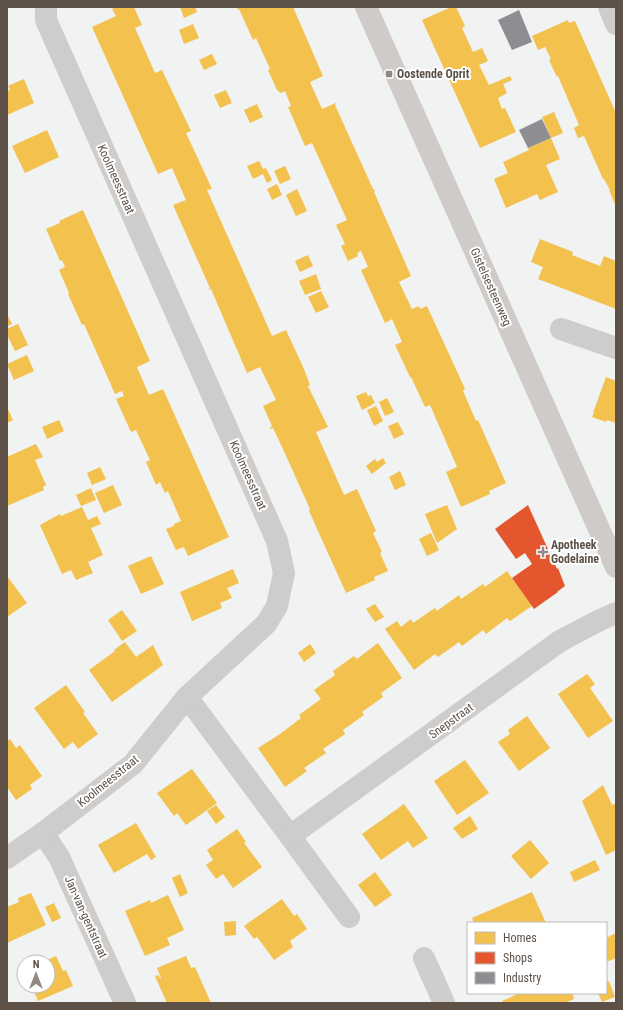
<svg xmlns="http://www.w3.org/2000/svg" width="623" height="1010" font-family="'Roboto Condensed',sans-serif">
  <rect width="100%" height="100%" fill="#f1f2f2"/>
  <g fill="#f2c14e">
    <polygon points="116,7 134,7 142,25 135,28 155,73 162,70 191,131 186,133 212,189 207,190 272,336 286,330 304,369 310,385 308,386 328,427 316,432 344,495 357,489 376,531 373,533 382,552 380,553 388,571 374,577 375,580 346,593 309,511 310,509 282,447 273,428 270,429 270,428 272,426 263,406 276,400 260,367 247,373 211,289 208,290 210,288 173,205 186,200 172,168 158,174 92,27 116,16 112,9"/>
    <polygon points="180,7 195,7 197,12 184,18"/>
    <polygon points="237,7 293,7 323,76 310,82 322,109 336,103 336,104 335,105 373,189 374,189 375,191 374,192 411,276 399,282 412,309 419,306 420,309 427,306 465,389 463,391 476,421 478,420 506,483 489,491 490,494 461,507 446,472 457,467 430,405 425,407 411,377 410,377 395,345 402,342 392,319 385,323 361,270 368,267 361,251 357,253 358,256 348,261 341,246 345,244 336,225 347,220 312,143 305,146 288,107 291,106 285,91 281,93 277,90 268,70 270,69 256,38 253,40 239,9 238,10"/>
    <polygon points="449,7 456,7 465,26 462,28 473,52 482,48 488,61 479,65 489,85 510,76 512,80 503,84 507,93 498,98 502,109 505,108 516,132 480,148 422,20 449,8"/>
    <polygon points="568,20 569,23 575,21 616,113 616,207 609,190 610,190 604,179 603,179 584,136 578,138 574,128 579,125 558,76 557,77 549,60 551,59 545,47 538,50 532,36"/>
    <polygon points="193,24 199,38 184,44 179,30"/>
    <polygon points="212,54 217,64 204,70 199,60"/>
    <polygon points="24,79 34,103 7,115 7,91 10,90 8,86"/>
    <polygon points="226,90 232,103 220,108 214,95"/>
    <polygon points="257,104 263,117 250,123 244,110"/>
    <polygon points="554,112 563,133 551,138 560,159 546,165 558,192 540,200 537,194 506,208 494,179 508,173 503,162 529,150 528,148 551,138 542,117"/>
    <polygon points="47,130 59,157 25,173 12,146"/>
    <polygon points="259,161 263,169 266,168 272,180 267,183 263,174 253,179 247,166"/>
    <polygon points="285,166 291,179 280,184 274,171"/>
    <polygon points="277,184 282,195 272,200 267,189"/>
    <polygon points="297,189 307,211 296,216 286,195"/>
    <polygon points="83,210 150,361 137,367 149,395 163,389 229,537 188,556 184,547 176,550 166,529 174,526 174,524 181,521 168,491 165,493 160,482 156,485 146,462 150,460 136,430 131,432 116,399 124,396 122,391 115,394 84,324 82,325 68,294 69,293 59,270 65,267 62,260 60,261 46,229 60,223 59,221"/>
    <polygon points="540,239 573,252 572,255 600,266 604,256 616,261 616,309 538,279 543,267 531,262"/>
    <polygon points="308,255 313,266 300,272 295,261"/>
    <polygon points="316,274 321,289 305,295 299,281"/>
    <polygon points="321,291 329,307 316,313 308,297"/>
    <polygon points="7,314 12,324 7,326"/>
    <polygon points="18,324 28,345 15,351 7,335 7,329"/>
    <polygon points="27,355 34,371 14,380 7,364"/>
    <polygon points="606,377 616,381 616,423 607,420 606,422 592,417 594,413 593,413"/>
    <polygon points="366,392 368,396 371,395 375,403 372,404 372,405 362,410 356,396"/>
    <polygon points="387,398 394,412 385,416 379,402"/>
    <polygon points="376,406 383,421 374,426 367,410"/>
    <polygon points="7,407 13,420 7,423"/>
    <polygon points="59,420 64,431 47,439 42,427"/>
    <polygon points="398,422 404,434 394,439 388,426"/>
    <polygon points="36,444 43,457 35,460 46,485 43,487 44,490 7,506 7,457"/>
    <polygon points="383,458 386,463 372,474 366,466 375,459 377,462"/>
    <polygon points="100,467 106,479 92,485 87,473"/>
    <polygon points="400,471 406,485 395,490 389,477"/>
    <polygon points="113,485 122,505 104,513 95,493"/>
    <polygon points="91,488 96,500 81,506 76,495"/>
    <polygon points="447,505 457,529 437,543 425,514"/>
    <polygon points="82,507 88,520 97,516 101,524 91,528 103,555 88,562 93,573 76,580 71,570 62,574 40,525 60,514 61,516"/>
    <polygon points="431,533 439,550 427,556 419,539"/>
    <polygon points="151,556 164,584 141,594 128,566"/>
    <polygon points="233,569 239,583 227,588 232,598 220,603 222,608 192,621 180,592"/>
    <polygon points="507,571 532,606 510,621 507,618 486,634 483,630 462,646 459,642 438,657 435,654 414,670 385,629 397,621 401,627 411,619 413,623 435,608 437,611 459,595 461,599 483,584 485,587"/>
    <polygon points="7,576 27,603 7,617"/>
    <polygon points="375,604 384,617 375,622 366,609"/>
    <polygon points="122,610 137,631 122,641 108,620"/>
    <polygon points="125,642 136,657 153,645 163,665 112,702 89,670 115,651 114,650"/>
    <polygon points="378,643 402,678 381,693 383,697 362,712 364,715 343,730 345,734 323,749 326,753 304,768 307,771 285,787 258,748 280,734 301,718 299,715 321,699 314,690 335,675 333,671 354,656 357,659"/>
    <polygon points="310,644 316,653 304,662 298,653"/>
    <polygon points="587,674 595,684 590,688 613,721 588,738 558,694"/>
    <polygon points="66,685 85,712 83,713 98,734 78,749 73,742 64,749 34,708"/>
    <polygon points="527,716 550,748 519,771 498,742 510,734 508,730"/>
    <polygon points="10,739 16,748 20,745 42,776 30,785 32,789 16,800 7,787 7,741"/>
    <polygon points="465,760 489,793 457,815 434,781"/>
    <polygon points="192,769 217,803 186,825 177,813 174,816 157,793"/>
    <polygon points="603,785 612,805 616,803 616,850 606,855 582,801"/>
    <polygon points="404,804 428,838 413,848 408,841 381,860 362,834"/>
    <polygon points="216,805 225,817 216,824 207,811"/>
    <polygon points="470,816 478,829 462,839 453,828"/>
    <polygon points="136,823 156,857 151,860 147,854 114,873 98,845"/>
    <polygon points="237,829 246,842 244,843 262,867 233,888 223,874 216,879 206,865 213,860 207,850"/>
    <polygon points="530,840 549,863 531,879 511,856"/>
    <polygon points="595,860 600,870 574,882 570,872"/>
    <polygon points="375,872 392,895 375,907 358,885"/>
    <polygon points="180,874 188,893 180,897 172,878"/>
    <polygon points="532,892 546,923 474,923 472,918"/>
    <polygon points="31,893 46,925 7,943 7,907 19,902 18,898"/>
    <polygon points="168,895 184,930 167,938 170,945 145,956 125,911 150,900 151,903"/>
    <polygon points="282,899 294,916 297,914 307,929 290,941 293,947 274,960 257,937 254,939 244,926"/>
    <polygon points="54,903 61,918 52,922 45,907"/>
    <polygon points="236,921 236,935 225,936 224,922"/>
    <polygon points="616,933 616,958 606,962 606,938"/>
    <polygon points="56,956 63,971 66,970 73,986 38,1001 32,987 25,990 17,974 24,971 24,986 48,986 48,962 43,962"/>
    <polygon points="186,956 191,968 195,967 211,1003 167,1003 155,976 158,975 160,978 161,978 157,968"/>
    <polygon points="609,981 615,997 602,1002 598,993 606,993 606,983"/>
    <polygon points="520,993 572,993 574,999 565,1003 503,1003 502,1001"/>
  </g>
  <polygon fill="#e4572e" points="528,505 557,569 558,568 565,586 557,592 558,592 534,609 512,578 532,564 525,553 516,559 495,529"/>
  <g fill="#8d8d92">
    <polygon points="519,10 532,42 512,50 498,20"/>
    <polygon points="542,119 551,138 528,148 519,130"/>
  </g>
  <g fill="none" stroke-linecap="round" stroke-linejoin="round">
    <g stroke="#cfcdcb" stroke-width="22">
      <polyline points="609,7 616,24"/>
      <polyline points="561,329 616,348"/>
      <polyline points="187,697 290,836 349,917"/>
      <polyline points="43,833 59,857 125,1003"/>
      <polyline points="290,836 560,641 600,620 616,613"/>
      <polyline points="7,858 43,833 133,764 187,697 266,624 277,606 284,573 277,541 46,20 46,7"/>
      <polyline points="424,958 444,1003"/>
    </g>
    <polyline stroke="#cecbc8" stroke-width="22" points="366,7 616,567"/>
  </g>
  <g fill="#918a84" stroke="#fff" stroke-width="1.5">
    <rect x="385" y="70" width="8" height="8" rx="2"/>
    <path d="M541 546h4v4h4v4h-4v4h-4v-4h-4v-4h4z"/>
  </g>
  <g text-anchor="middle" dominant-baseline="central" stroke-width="4" stroke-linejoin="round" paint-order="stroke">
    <g font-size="12" font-weight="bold" fill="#5e5248" stroke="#fff" text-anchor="start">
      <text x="397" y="74">Oostende Oprit</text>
      <text x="551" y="545">Apotheek<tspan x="551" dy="14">Godelaine</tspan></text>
    </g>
    <g font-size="12" fill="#5e5248" stroke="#fff">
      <text transform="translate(116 179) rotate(66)">Koolmeesstraat</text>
      <text transform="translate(491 287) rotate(66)">Gistelsesteenweg</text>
      <text transform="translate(248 475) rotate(66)">Koolmeesstraat</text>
      <text transform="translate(451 721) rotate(-36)">Snepstraat</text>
      <text transform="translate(108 781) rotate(-39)">Koolmeesstraat</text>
      <text transform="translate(86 917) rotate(66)">Jan-van-gentstraat</text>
    </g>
  </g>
  <rect width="623" height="1010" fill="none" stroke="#5e5248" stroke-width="16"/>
  <rect x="467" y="922" width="140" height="72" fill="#ffffff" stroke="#bfbab6"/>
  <rect x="475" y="932" width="20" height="12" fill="#f2c14e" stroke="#bfbab6"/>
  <text x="503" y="942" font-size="12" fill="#5e5248">Homes</text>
  <rect x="475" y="952" width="20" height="12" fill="#e4572e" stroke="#bfbab6"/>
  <text x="503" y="962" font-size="12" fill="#5e5248">Shops</text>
  <rect x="475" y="972" width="20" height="12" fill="#8d8d92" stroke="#bfbab6"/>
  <text x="503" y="982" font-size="12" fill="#5e5248">Industry</text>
  <g transform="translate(36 974)"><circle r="19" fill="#ffffff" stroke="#bfbab6"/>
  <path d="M0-3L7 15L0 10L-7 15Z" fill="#918a84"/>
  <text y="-6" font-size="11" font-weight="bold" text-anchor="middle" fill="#5e5248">N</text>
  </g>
</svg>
